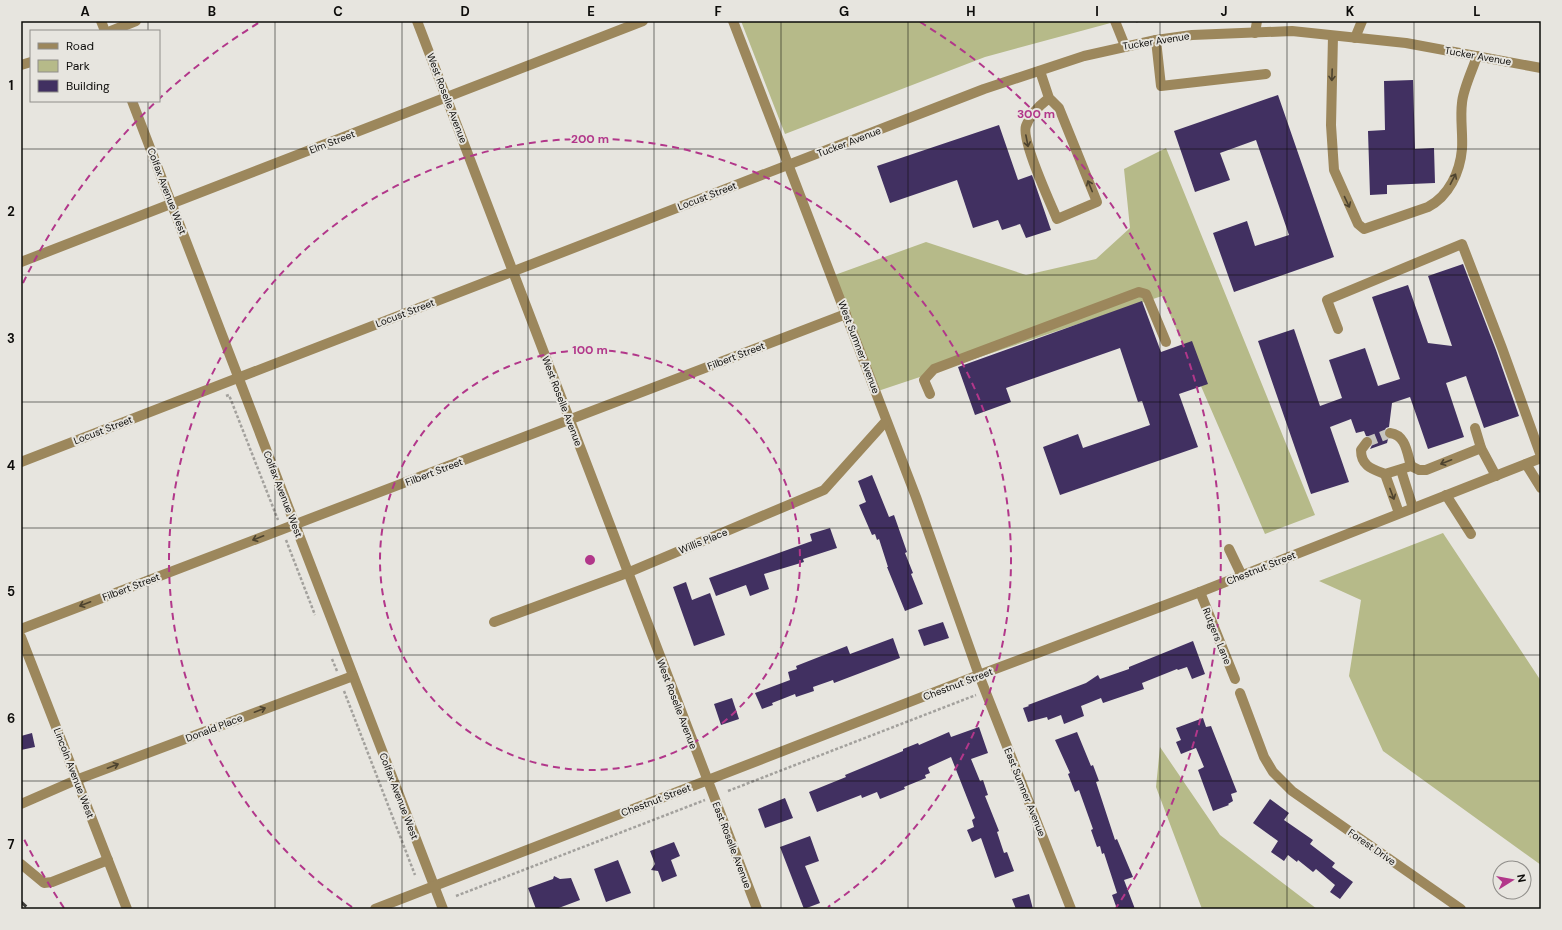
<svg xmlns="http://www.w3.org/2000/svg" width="1562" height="930" font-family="'DM Sans',sans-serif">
  <rect width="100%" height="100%" fill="#e7e5df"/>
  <g fill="#b6ba89">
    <polygon points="741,21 1118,21 985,57 785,134"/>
    <polygon points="1166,148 1315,515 1265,534 1162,296 878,391 832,276 926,242 1026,275 1096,259 1130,228 1124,169"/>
    <polygon points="1443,533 1541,681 1541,865 1383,751 1349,676 1361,600 1319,581"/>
    <polygon points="1160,747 1220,835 1317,909 1202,909 1156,787"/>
  </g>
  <g fill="#413061">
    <polygon points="1413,80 1415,149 1434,148 1435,183 1387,185 1387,194 1370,195 1368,131 1385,130 1384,81"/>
    <polygon points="1278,95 1334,257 1234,292 1213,233 1247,221 1255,246 1289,235 1256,140 1220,153 1230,180 1195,192 1174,131"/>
    <polygon points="999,125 1018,180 1032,175 1051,230 1026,238 1020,224 1002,230 998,220 973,228 957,180 890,203 877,166"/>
    <polygon points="1463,264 1496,350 1519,416 1484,428 1466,376 1446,383 1464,437 1428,449 1410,397 1392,403 1389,427 1386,428 1384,432 1384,435 1388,439 1387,443 1370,449 1373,443 1373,439 1371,437 1366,436 1364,431 1356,433 1351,419 1330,427 1349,482 1311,494 1258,341 1294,329 1320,406 1342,398 1329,360 1365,348 1378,386 1400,379 1372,297 1408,285 1428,343 1452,346 1428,276"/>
    <polygon points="1142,301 1161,352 1192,341 1208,384 1179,394 1198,447 1060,495 1043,447 1078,434 1083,448 1150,425 1142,401 1138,402 1120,348 1006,388 1011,402 975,415 958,367"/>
    <polygon points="872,475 889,517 894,515 907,552 905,553 913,573 911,574 923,604 905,611 887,567 888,567 879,539 877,540 875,534 872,535 859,505 866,502 858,481"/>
    <polygon points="830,528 837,548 803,559 804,562 764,574 769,589 750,596 746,585 716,596 709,578 812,541 810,534"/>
    <polygon points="686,582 692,600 710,593 725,635 694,646 673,587"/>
    <polygon points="943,622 949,638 924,646 918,630"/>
    <polygon points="893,638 900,658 834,683 833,680 813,687 814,691 796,697 795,694 772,703 773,705 762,709 755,693 790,680 788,672 797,669 796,666 847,646 850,654"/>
    <polygon points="1193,641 1205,674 1192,679 1187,667 1178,670 1177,669 1142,683 1144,689 1103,703 1101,698 1081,706 1084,716 1064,724 1061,715 1048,720 1047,717 1028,722 1023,708 1029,706 1028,705 1086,683 1098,675 1100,679 1129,669 1129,667"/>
    <polygon points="732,698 739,719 721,725 714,704"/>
    <polygon points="1203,718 1206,727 1211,726 1237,792 1231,794 1233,801 1228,804 1229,805 1213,811 1198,770 1204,767 1196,748 1181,754 1176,742 1181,740 1176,728"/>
    <polygon points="979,727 988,753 971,759 980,781 983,780 988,795 985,796 999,831 997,832 1004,853 1007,852 1014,871 995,878 981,838 972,842 967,830 974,827 972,820 975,818 951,757 929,767 928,768 930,773 925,775 926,778 904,787 905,789 880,799 877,792 862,798 861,795 817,812 809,792 846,777 845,775 903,751 903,749 918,743 919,745 949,732 951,737"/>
    <polygon points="1077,732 1091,766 1093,765 1099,781 1096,782 1115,840 1117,839 1133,877 1124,880 1135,909 1117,909 1112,895 1117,893 1104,853 1102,854 1100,846 1097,847 1091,830 1093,829 1079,790 1075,792 1068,774 1070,773 1055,740"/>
    <polygon points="32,733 35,747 21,750 21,736"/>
    <polygon points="785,798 793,818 765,828 758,809"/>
    <polygon points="1270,799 1289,813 1284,820 1313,840 1310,844 1335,863 1332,867 1353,882 1340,899 1330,892 1335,885 1316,869 1313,872 1298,860 1297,862 1288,855 1284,861 1271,852 1278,841 1253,823"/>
    <polygon points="810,836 819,861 805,866 820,903 804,909 780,847"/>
    <polygon points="674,842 680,856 671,860 677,876 662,882 658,871 651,870 655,864 650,851"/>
    <polygon points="618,860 631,893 606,902 594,869"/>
    <polygon points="554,876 560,879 571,878 580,900 556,909 536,909 528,888 553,879"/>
    <polygon points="1029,894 1033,909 1016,909 1012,899"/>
  </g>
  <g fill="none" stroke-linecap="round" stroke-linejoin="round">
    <polyline stroke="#c6c4bf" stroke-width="10" stroke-dasharray="10 5" stroke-linecap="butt" points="1367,442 1390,433"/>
    <g stroke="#a3a19d" stroke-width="2.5" stroke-dasharray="3 2" stroke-linecap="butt">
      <polyline points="1136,22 1137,21"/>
      <polyline points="226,396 229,395 278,520"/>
      <polyline points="286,540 315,615"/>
      <polyline points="332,659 337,671"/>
      <polyline points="344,691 415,875"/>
      <polyline points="728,791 976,695"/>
      <polyline points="456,896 705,800"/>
    </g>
    <g stroke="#9c875c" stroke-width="10">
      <polyline points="101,21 105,31"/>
      <polyline points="417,21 757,909"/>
      <polyline points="733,21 916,497 979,675 1071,909"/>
      <polyline points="1115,21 1125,46"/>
      <polyline points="111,31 136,21"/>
      <polyline points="1255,33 1257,21"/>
      <path d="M1333,36L1331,125L1334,170L1358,224L1364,229L1428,207C1449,196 1460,172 1462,149C1463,134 1460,118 1462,103C1463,89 1473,69 1477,56"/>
      <polyline points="1355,38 1362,21"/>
      <polyline points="1156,40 1161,86 1266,74"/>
      <polyline points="21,65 31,62"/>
      <path d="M1040,71L1049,98L1059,108L1097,202L1057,219C1050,202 1021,140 1026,126C1030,114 1040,105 1049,98"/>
      <polyline points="132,101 443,909"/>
      <polyline points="21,262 643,21"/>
      <polyline points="1338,329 1327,300 1462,244 1502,348 1541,456"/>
      <polyline points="930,394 924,380 934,369 1139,292 1146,294 1166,342"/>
      <polyline points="1475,428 1481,448 1496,476"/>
      <path d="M1390,433C1406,435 1407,453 1411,466"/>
      <path d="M1367,442L1361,450C1361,466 1372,469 1385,474L1411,466L1419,470H1426L1481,448"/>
      <polyline points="21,462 984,89 1084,56 1156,40 1192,35 1292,31 1406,43 1541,68"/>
      <polyline points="1526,464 1541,488"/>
      <polyline points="1401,470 1413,508"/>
      <polyline points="1385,474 1399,513"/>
      <polyline points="1446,495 1471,534"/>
      <polyline points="1229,549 1242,576"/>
      <polyline points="1200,592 1235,679"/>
      <polyline points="494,622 627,573 824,490 886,421"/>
      <polyline points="21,629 846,314"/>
      <polyline points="21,637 127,909"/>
      <polyline points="1240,693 1264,757 1273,772 1292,791 1461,909"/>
      <polyline points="21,804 76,780 353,676"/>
      <polyline points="21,864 44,883 52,882 108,860"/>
      <polyline points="375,909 979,675 1200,592 1541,458"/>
    </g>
    <polyline stroke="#3d3c39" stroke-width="3" stroke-dasharray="7 7" stroke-linecap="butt" points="21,902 29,909"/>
  </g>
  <defs><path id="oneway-shaft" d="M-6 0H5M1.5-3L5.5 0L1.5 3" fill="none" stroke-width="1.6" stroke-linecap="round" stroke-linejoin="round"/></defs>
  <g stroke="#4d432f">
    <use href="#oneway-shaft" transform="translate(1332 75) rotate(92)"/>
    <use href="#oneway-shaft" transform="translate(1027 141) rotate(79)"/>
    <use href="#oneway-shaft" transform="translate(1453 179) rotate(-63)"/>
    <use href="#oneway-shaft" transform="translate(1090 186) rotate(-112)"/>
    <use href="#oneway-shaft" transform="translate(1347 202) rotate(65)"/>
    <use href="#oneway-shaft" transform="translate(1446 462) rotate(159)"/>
    <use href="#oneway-shaft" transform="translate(1392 494) rotate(69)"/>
    <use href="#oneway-shaft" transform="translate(258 538) rotate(159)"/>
    <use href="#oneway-shaft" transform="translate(85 604) rotate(159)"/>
    <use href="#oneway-shaft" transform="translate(260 710) rotate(-21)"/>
    <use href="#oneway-shaft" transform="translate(113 766) rotate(-21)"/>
  </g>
  <path fill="none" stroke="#0d0c0a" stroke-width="1" stroke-opacity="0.55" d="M148,21V31M275,21V909M402,21V909M528,21V909M654,21V909M781,21V909M908,21V909M1034,21V909M1160,21V909M1287,21V909M1414,21V909M148,101V909M21,149H1541M21,275H1541M21,402H1541M21,528H1541M21,655H1541M21,781H1541"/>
  <g fill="none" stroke="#b2378a" stroke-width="2" stroke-dasharray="7 5">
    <circle cx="590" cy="560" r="210"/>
    <path d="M352 907A421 421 0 1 1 828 907"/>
    <path d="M64 908A631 631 0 0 1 23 837M23 283A631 631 0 0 1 260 22M920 22A631 631 0 0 1 1116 908"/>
  </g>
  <g text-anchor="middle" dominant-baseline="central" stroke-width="4" stroke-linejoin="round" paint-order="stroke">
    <g font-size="10" fill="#0d0c0a" stroke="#e7e5df">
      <text transform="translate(1156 41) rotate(-9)">Tucker Avenue</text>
      <text transform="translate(1478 56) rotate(10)">Tucker Avenue</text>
      <text transform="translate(447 98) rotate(69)">West Roselle Avenue</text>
      <text transform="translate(332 142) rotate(-21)">Elm Street</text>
      <text transform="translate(849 142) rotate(-21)">Tucker Avenue</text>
      <text transform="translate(167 191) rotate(69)">Colfax Avenue West</text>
      <text transform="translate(707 196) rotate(-21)">Locust Street</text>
      <text transform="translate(405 313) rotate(-21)">Locust Street</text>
      <text transform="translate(859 347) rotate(69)">West Sumner Avenue</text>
      <text transform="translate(736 356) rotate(-21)">Filbert Street</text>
      <text transform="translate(562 401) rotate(69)">West Roselle Avenue</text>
      <text transform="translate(103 430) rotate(-21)">Locust Street</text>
      <text transform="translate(434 472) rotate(-21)">Filbert Street</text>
      <text transform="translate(283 494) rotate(69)">Colfax Avenue West</text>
      <text transform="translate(703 541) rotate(-22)">Willis Place</text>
      <text transform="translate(1261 568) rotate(-22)">Chestnut Street</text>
      <text transform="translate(131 587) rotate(-21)">Filbert Street</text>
      <text transform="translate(1217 636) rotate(68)">Rutgers Lane</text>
      <text transform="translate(958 684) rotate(-21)">Chestnut Street</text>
      <text transform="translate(677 704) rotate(69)">West Roselle Avenue</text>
      <text transform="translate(214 728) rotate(-21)">Donald Place</text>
      <text transform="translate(74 773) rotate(69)">Lincoln Avenue West</text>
      <text transform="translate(1025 792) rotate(68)">East Sumner Avenue</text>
      <text transform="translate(399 796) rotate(69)">Colfax Avenue West</text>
      <text transform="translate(656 800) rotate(-21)">Chestnut Street</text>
      <text transform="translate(732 845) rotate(69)">East Roselle Avenue</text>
      <text transform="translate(1372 847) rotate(35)">Forest Drive</text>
    </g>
  </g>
  <circle cx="590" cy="560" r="6" fill="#b2378a" stroke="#e7e5df" stroke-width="2"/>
  <g font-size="12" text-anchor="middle" font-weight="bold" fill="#b2378a" stroke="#e7e5df" stroke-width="4" stroke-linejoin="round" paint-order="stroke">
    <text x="1036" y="118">300 m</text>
    <text x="590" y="143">200 m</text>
    <text x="590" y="354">100 m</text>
  </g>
  <rect width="1562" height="930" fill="none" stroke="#e7e5df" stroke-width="44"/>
  <rect x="30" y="30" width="130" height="72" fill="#e7e5df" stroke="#908e8a"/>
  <rect x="38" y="43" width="20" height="6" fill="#9c875c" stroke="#908e8a"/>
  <text x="66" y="50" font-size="12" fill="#0d0c0a">Road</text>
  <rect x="38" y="60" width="20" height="12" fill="#b6ba89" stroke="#908e8a"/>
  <text x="66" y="70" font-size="12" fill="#0d0c0a">Park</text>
  <rect x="38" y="80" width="20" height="12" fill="#413061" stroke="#908e8a"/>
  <text x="66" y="90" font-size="12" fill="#0d0c0a">Building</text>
  <g transform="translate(1512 880) rotate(79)"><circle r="19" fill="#e7e5df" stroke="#908e8a"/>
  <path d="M0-3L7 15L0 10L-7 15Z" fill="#b2378a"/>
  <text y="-6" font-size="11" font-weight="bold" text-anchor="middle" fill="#0d0c0a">N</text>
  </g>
  <rect x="22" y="22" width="1518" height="886" fill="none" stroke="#0d0c0a" stroke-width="1.5"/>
  <g font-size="13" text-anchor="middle" font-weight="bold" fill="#0d0c0a">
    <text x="85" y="16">A</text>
    <text x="212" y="16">B</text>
    <text x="338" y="16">C</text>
    <text x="465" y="16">D</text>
    <text x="591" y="16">E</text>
    <text x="718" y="16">F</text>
    <text x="844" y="16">G</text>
    <text x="971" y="16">H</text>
    <text x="1097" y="16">I</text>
    <text x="1224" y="16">J</text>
    <text x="1350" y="16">K</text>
    <text x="1477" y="16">L</text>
    <text x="11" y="90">1</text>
    <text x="11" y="216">2</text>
    <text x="11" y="343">3</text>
    <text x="11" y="470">4</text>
    <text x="11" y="596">5</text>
    <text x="11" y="723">6</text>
    <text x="11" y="849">7</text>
  </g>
</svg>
